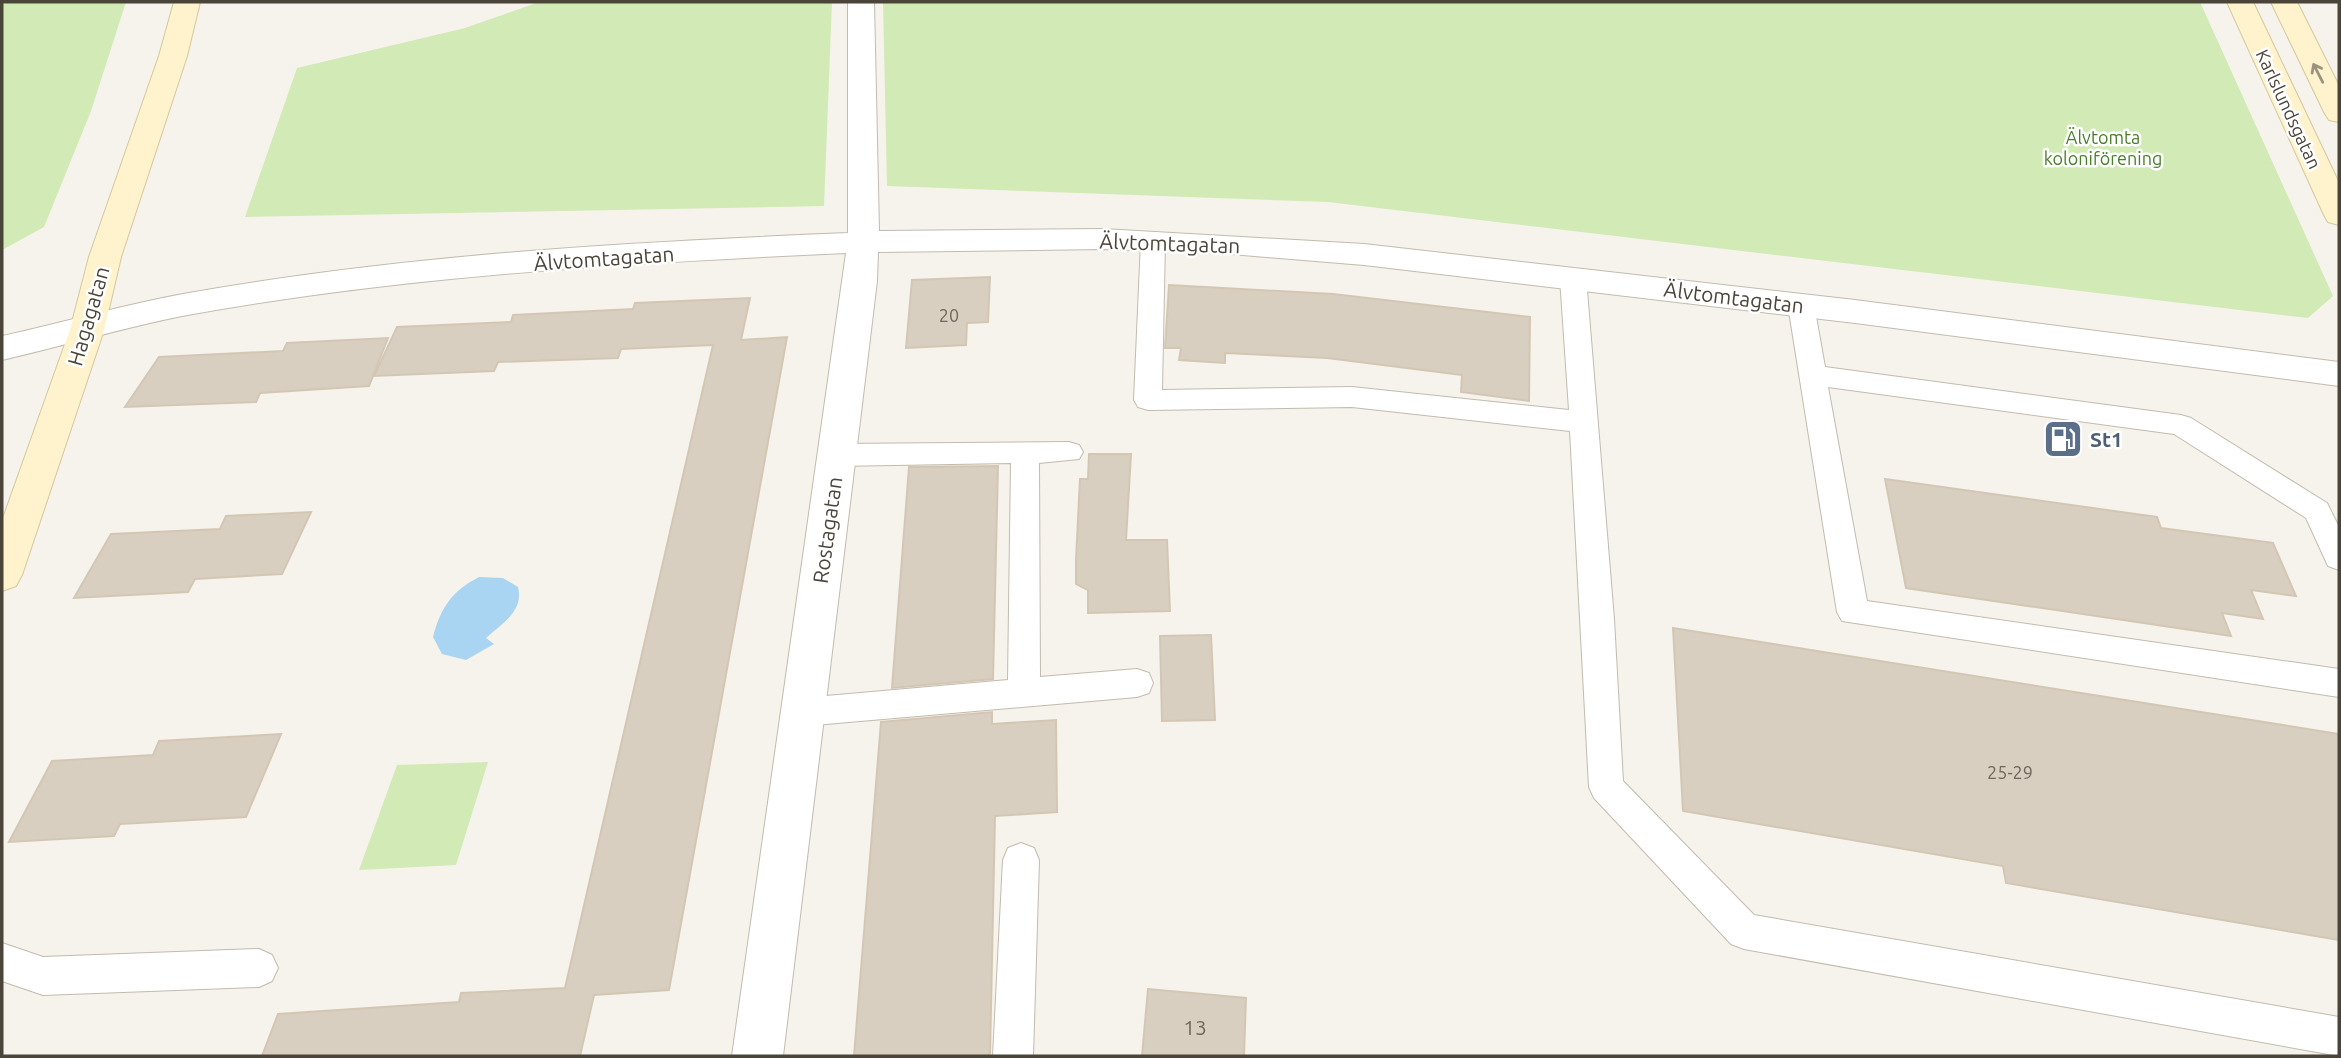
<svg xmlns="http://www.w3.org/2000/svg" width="2341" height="1058" font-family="Ubuntu,sans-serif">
  <rect width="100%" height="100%" fill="#f6f3ec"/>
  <g fill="#d2eab5">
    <polygon points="10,2 126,2 91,111 44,227 2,250 2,5"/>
    <polygon points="539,2 832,2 824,206 245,217 297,68 465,28"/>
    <polygon points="883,2 2200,2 2333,296 2308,318 1328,202 887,186"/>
    <polygon points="488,762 456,865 359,870 397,765"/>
  </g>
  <path fill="#a9d4f2" d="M479,577L503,578L518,587C524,611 503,623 486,638L494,644L466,660L442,654L433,637C441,607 452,591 479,577Z"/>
  <g fill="#d8cfc1" stroke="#d3c7b4" stroke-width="2">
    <polygon points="990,277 988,322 967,323 966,345 906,348 912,280"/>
    <polygon points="1169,285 1333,294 1530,317 1529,401 1461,392 1462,375 1327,358 1225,353 1225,363 1179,360 1181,348 1165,348"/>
    <polygon points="750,298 741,340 787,337 669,990 594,995 580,1056 262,1056 278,1014 459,1002 461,993 565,988 713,345 621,349 618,358 498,362 494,371 374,376 397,327 511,322 513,315 633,309 635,303"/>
    <polygon points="388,338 369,386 260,393 256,402 125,407 159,357 283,351 287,343"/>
    <polygon points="1089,454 1131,454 1126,540 1167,540 1170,611 1088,613 1088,590 1076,584 1076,560 1080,479 1088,479"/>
    <polygon points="998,466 993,679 892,688 909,467"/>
    <polygon points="1885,479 2157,517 2161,528 2273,543 2296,596 2251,590 2263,619 2222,613 2231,636 1906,588"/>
    <polygon points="311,512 282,574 195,579 188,592 74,598 111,534 220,529 226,516"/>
    <polygon points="1673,628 2339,734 2339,940 2006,883 2003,866 1683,811"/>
    <polygon points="1211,635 1215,720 1162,721 1160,636"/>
    <polygon points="992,712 992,724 1056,720 1057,812 995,816 990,1056 854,1056 881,722"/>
    <polygon points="281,734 246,817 120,824 114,836 9,842 52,761 153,755 159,741"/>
    <polygon points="1148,989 1246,998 1244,1056 1142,1056"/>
  </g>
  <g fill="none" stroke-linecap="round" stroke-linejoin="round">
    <g stroke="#c2bbae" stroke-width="2">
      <g id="lane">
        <polygon points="1153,233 1162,236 1165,241 1162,390 1352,387 1569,410 1560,278 1564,272 1582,272 1586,278 1614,619 1623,781 1754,915 2339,1017 2339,1056 1744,949 1731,944 1594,798 1589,787 1570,431 1352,407 1148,410 1138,407 1134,400 1141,241 1144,236"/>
        <polygon points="1801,296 1810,299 1814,305 1825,367 2181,415 2191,418 2327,503 2339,527 2339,570 2328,566 2306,518 2174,434 1828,387 1867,601 2339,669 2339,697 1842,621 1837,612 1788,305 1792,299"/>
        <polygon points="1069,442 1079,445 1083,452 1079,459 1039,463 1040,677 1137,669 1149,673 1153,683 1149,693 1137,697 803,726 791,722 786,712 791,702 803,698 1008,680 1011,463 836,466 826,462 822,455 826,448 836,444"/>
        <polygon points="1021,843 1034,848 1039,860 1033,1056 993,1056 1003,860 1008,848"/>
        <polygon points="2,943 43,957 259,949 272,955 278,968 272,981 259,987 43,995 2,981"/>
      </g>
    </g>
    <g stroke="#c2bbae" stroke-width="2">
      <path id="street" d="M848,2H874L879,231L1103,229L1364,244L1855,300L2339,362V386L1855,323L1364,265L1231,254L1103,249L878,252L877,281L783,1056H732L846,253C625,263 400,276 182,316C122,328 62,346 2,360V336C62,323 122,305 183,294C401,255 626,242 848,233Z"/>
    </g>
    <g stroke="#d6c79b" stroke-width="2">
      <g id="secondary">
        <polygon points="174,2 200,2 187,56 121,257 104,330 22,575 16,586 2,591 2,521 70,330 89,257 159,56"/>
        <polygon points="2227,2 2253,2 2339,183 2339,225 2328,222 2324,215"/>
        <polygon points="2271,2 2297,2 2339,86 2339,122 2329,120 2325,114"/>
      </g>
    </g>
    <use href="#lane" fill="#fff" fill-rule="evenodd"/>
    <use href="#street" fill="#fff" fill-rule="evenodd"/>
    <use href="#secondary" fill="#fff3cd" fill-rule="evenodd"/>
  </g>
  <defs><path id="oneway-shaft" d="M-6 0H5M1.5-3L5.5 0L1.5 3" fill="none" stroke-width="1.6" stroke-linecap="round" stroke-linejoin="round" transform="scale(1.75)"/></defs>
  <use stroke="#9c937c" href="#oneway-shaft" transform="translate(2318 73) rotate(-117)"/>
  <defs>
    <g id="fuel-square" transform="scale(2.0125)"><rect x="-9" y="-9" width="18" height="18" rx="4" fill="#5c6f8a" stroke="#fff"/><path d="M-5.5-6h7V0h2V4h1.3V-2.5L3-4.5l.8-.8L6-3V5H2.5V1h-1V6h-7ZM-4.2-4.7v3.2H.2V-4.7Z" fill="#fff"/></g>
  </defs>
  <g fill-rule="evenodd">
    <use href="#fuel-square" x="2063" y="439"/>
  </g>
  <g text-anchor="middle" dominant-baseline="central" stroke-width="5" stroke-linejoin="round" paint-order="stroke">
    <g font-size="18" fill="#4b4439" stroke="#fff">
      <text transform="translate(2289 109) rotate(65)">Karlslundsgatan</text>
    </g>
    <g font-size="18" fill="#4a7f2a" stroke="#fff">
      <text x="2103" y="137">Älvtomta<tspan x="2103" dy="21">koloniförening</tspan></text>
    </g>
    <g font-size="18" fill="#6e675b">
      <text x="949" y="315">20</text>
      <text x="2010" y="772">25-29</text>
    </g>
    <g font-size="21" fill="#4b4439" stroke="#fff">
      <text transform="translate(1170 243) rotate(2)">Älvtomtagatan</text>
      <text transform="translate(604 258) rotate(-4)">Älvtomtagatan</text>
      <text transform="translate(1734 297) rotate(7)">Älvtomtagatan</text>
      <text transform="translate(88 316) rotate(-74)">Hagagatan</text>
      <text transform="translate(827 530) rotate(-82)">Rostagatan</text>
    </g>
    <g font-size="21" font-weight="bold" fill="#4e5e75" stroke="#fff" text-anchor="start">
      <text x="2090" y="439">St1</text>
    </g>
    <g font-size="21" fill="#6e675b">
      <text x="1195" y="1027">13</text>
    </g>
  </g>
  <rect width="2341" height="1058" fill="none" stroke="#4b4439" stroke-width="7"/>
</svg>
